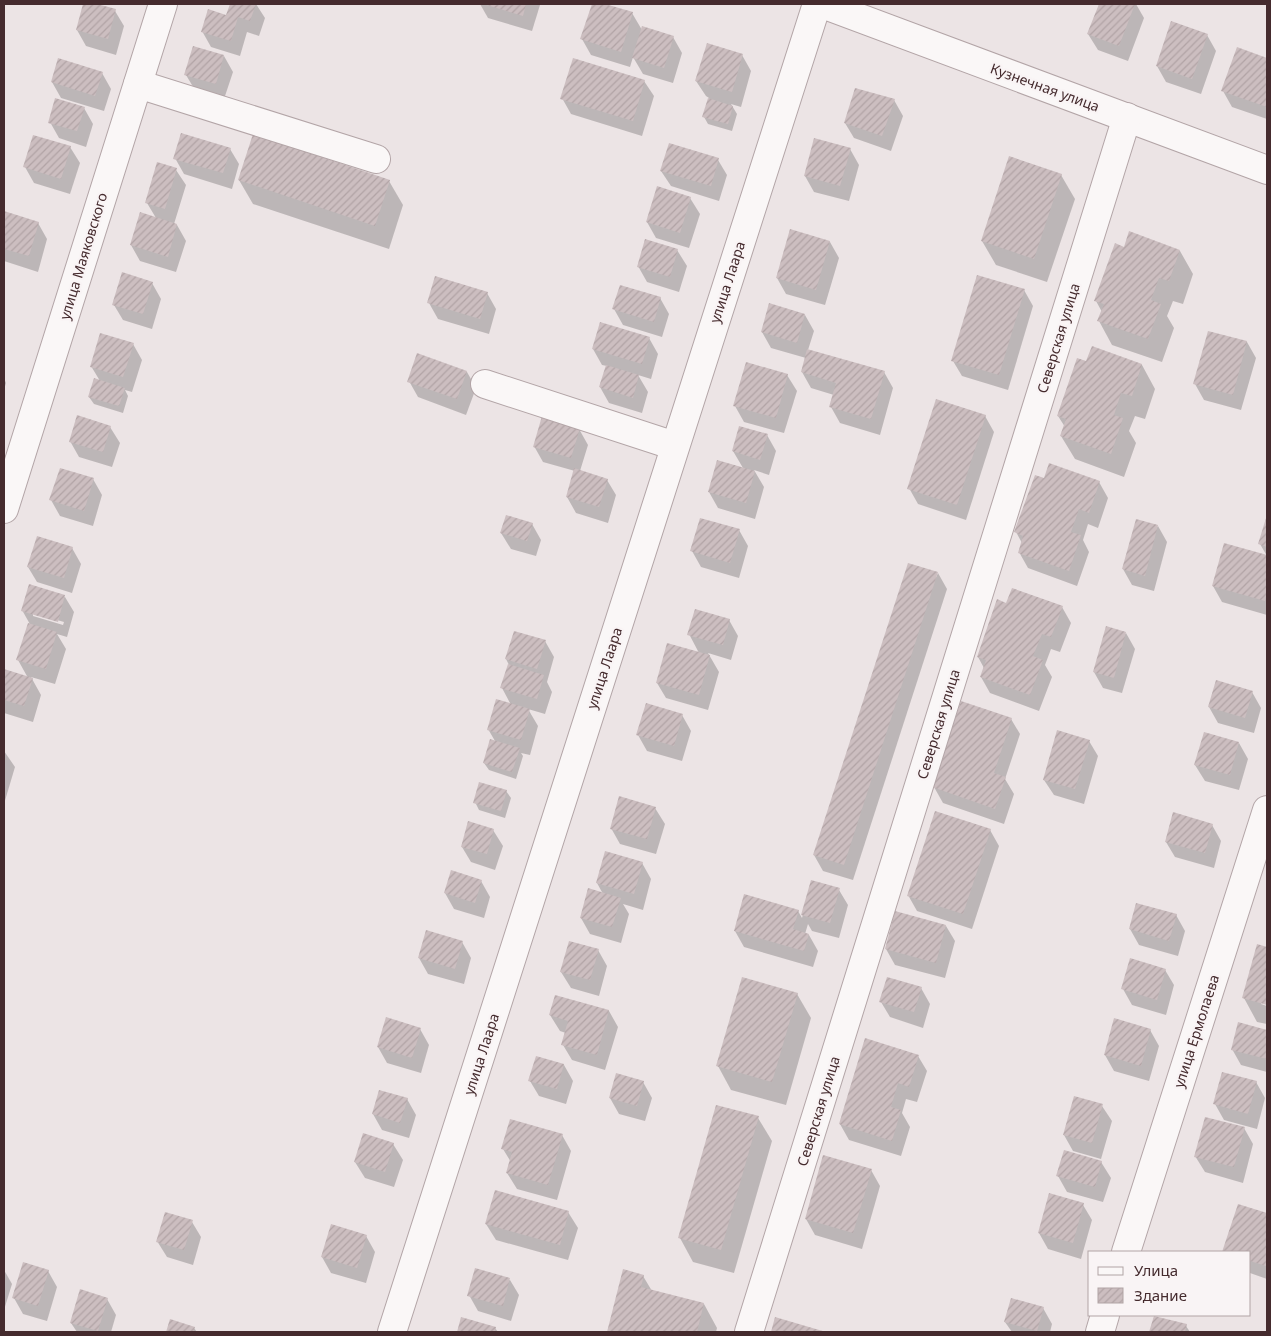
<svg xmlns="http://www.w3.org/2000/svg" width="1271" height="1336" font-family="'Noto Sans',sans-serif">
  <defs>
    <pattern id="building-hatch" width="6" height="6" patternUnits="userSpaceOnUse" patternTransform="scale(1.25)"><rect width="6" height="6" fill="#ccbec0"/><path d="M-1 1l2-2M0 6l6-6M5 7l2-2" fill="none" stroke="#b1a3a5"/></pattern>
  </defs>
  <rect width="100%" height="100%" fill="#ece4e5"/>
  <g fill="#0003" fill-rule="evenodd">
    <polygon points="85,4 115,11 124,26 116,55 86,46 77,30"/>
    <polygon points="231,4 256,4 265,18 259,36 247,32 240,56 211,47 202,31 227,17"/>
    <polygon points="480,4 539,4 540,5 532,31 488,18"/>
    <polygon points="593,4 600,4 632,13 642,30 673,37 682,53 673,83 643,74 633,57 630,67 591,55 582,39"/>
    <polygon points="1100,4 1136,4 1144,18 1128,61 1098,50 1088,34"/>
    <polygon points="1207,35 1216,51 1201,94 1166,82 1157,66"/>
    <polygon points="1237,49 1267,59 1267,119 1232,107 1223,91"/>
    <polygon points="742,55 751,71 741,107 731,104 737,114 732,131 708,124 704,117 709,98 706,96 696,81"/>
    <polygon points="224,56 233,72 224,99 195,90 186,75"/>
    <polygon points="102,73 111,89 104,111 61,98 52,82"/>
    <polygon points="644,81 654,96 642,136 571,114 562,98"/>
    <polygon points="894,100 903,116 891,151 854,138 845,123"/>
    <polygon points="84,108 93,124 86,147 59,138 50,122"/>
    <polygon points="70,147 80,163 70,194 34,183 25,167"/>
    <polygon points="230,149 239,164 232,189 184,174 175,158"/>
    <polygon points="850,149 859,165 849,201 814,192 805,176"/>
    <polygon points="718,160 727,175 719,201 671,186 661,171"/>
    <polygon points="176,170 186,185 174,224 177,225 186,241 176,272 140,261 131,245 156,218 147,203"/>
    <polygon points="1061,175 1075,199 1047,282 996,265 982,241"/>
    <polygon points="239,180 389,181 403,205 389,249 253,204"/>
    <polygon points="690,198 700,214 689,248 656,238 647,222"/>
    <polygon points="4,213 38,223 47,239 38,272 4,261"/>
    <polygon points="830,242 839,258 825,305 786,294 777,278"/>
    <polygon points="1125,248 1180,251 1193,274 1183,304 1173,301 1167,316 1174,328 1162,362 1112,345 1099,321 1102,312 1096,301"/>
    <polygon points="677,250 687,266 679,292 647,282 638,266"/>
    <polygon points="152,283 161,299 152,329 123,320 114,305"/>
    <polygon points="1024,290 1033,306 1008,390 962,376 953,361"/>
    <polygon points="487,293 496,309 489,334 438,319 429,303"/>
    <polygon points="660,298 669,314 662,337 623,325 614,309"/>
    <polygon points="805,315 814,331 808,350 884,372 893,388 880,435 840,423 831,407 834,395 811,388 802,372 806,358 771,348 762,332"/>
    <polygon points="1209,332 1247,342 1256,358 1241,410 1204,400 1195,384"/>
    <polygon points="649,338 658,354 651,379 638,375 648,392 642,413 609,403 600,387 607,366 602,365 593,349"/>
    <polygon points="133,344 142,360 132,392 125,390 128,396 123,413 94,404 89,397 100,381 91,366"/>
    <polygon points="1092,348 1142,365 1155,389 1145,419 1135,416 1129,431 1136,443 1124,477 1075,459 1061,436 1065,427 1058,416 1087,363"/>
    <polygon points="467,372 476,388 466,415 418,397 409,381"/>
    <polygon points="787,375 797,391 784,433 744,422 735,406"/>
    <polygon points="4,378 6,383 4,390"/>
    <polygon points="985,416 994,432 966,520 918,504 909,488"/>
    <polygon points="110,427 120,443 112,467 79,457 70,441"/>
    <polygon points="579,429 588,445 580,471 607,480 616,495 608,523 576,513 567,497 575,471 543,462 534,446"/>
    <polygon points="767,435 776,451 769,475 754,470 764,487 755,519 718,508 709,492 718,461 743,468 733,451"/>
    <polygon points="93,479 102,495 93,526 60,516 51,500"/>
    <polygon points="1045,479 1099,482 1108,498 1098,528 1088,524 1083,540 1089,552 1077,586 1028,568 1019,552 1022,543 1016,532"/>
    <polygon points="1267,518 1267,615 1222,602 1213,586 1267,556 1260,544"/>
    <polygon points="532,524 541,540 536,556 511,549 501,533"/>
    <polygon points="1158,526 1167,542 1154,591 1132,585 1123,569"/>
    <polygon points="739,530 748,546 739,578 701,567 692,551"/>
    <polygon points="72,548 81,564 72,593 37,582 28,567"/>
    <polygon points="938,573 947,589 853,880 823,871 814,855"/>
    <path d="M65,597L74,612L67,637L57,634L66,649L55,684L31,677L41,695L33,722L4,713V671L28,678L18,660L31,626L22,610ZM33,613L64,622L63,625L33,616Z"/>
    <polygon points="1007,604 1062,607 1071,623 1060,652 1051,649 1045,665 1052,677 1039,711 990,693 981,677 984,668 978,657"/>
    <polygon points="729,620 738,636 731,660 708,653 719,672 708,710 666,698 657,683 699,653 689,634"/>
    <polygon points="1126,633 1135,649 1122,693 1103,688 1094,672"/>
    <polygon points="545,641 554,657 547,682 552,692 545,714 528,709 538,726 530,755 521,753 523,756 516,779 489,770 484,763 495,741 488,729 511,705 502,688 510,667 506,659"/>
    <polygon points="1252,692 1261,708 1254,733 1218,723 1209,707"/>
    <polygon points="682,715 691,731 682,761 647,751 638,735"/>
    <polygon points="1011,719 1020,734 1005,779 1014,794 1004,824 943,803 934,787"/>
    <polygon points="1089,741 1098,756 1084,804 1054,795 1044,780"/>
    <polygon points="1239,743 1248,759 1239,790 1205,781 1195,765"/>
    <polygon points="4,751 15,767 4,804"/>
    <polygon points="506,791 511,798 505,818 479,810 475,802"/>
    <polygon points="655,808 665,824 656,854 620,844 611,828"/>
    <polygon points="1212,825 1221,841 1214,868 1175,857 1166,842"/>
    <polygon points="493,830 503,846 495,870 471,862 462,847"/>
    <polygon points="990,830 999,846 972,929 917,911 908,895"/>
    <polygon points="642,863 651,879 643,910 623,904 629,914 621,943 590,934 581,918 603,894 597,883"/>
    <polygon points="481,881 490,897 484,918 454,909 445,893"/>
    <polygon points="812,882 839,890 848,905 839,938 812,931 808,924 805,934 809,935 818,951 813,967 744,947 735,931 798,911 802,918"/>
    <polygon points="1176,915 1185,931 1178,956 1139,945 1130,929"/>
    <polygon points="946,926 955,941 945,978 895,965 886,949"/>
    <polygon points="462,942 471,958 464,984 428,974 419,958"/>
    <polygon points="1258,946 1267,948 1267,1003 1261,1002 1261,1004 1267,1006 1267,1024 1257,1022 1244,998"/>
    <polygon points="598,950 607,966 599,996 571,988 561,972"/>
    <polygon points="1165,970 1174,985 1166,1015 1132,1005 1123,989"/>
    <polygon points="921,988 930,1004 923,1028 890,1017 881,1002"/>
    <polygon points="797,994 811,1018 786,1105 731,1090 718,1066"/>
    <polygon points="609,1011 618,1027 605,1070 572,1060 563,1045 566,1033 560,1031 550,1015"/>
    <polygon points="1239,1023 1267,1031 1267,1072 1241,1065 1232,1049"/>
    <polygon points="420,1029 429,1045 421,1073 387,1063 378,1047"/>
    <polygon points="1150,1030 1159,1046 1149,1081 1114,1071 1105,1055"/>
    <polygon points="918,1056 927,1071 917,1102 906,1099 902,1113 910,1127 901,1156 849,1140 840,1124"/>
    <polygon points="536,1058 564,1065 573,1081 566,1104 539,1096 530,1081"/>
    <polygon points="643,1082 652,1098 645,1121 619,1114 610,1098"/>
    <polygon points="1256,1082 1265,1098 1257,1129 1224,1120 1215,1104"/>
    <polygon points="407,1099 416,1115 409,1138 382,1130 373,1114"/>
    <polygon points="1102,1106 1112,1121 1101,1159 1073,1151 1064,1135"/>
    <polygon points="758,1118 772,1141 734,1273 693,1262 680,1238"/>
    <polygon points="1244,1128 1253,1144 1243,1183 1205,1172 1195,1156"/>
    <polygon points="562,1135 571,1151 557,1200 517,1189 507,1173 511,1162 503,1149"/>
    <polygon points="393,1144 403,1160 394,1187 365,1178 355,1162"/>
    <polygon points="1101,1162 1111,1178 1103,1202 1067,1192 1058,1176"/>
    <polygon points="871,1170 880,1186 862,1249 815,1235 806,1219"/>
    <polygon points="1083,1205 1092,1220 1081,1259 1048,1249 1039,1233"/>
    <polygon points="1239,1206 1267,1215 1267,1279 1250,1273 1250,1252 1224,1252"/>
    <polygon points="568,1212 578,1228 568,1260 496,1240 486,1224"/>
    <polygon points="192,1222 201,1237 193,1265 167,1257 157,1241"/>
    <polygon points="366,1236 375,1252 366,1283 331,1273 322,1257"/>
    <polygon points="4,1270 12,1284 4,1310"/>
    <polygon points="48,1271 57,1287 47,1321 23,1314 14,1298"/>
    <polygon points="624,1271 643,1276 652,1291 704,1304 717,1328 716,1332 608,1332"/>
    <polygon points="510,1280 519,1295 511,1321 478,1311 469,1295"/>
    <polygon points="107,1299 116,1315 111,1332 77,1332 71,1323"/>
    <polygon points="1043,1308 1052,1324 1050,1332 1012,1332 1005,1322"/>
    <polygon points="1154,1317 1186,1326 1190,1332 1150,1332"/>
    <polygon points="462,1318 495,1328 498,1332 458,1332"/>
    <polygon points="776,1319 823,1332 772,1332"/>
    <polygon points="171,1321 194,1328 197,1332 167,1332"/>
  </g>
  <g fill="url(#building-hatch)">
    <polygon points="83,4 97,4 116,9 108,39 76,30"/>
    <polygon points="230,4 256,4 250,21 238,17 231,41 201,32 208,9 226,15"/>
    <polygon points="483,4 526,4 523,16"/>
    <polygon points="592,4 605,4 633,12 621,52 580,39"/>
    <polygon points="1099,4 1135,4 1119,46 1087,34"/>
    <polygon points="1171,21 1208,34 1192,79 1156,66"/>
    <polygon points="642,26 674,36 664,68 632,58"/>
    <polygon points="707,43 743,54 732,92 695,81"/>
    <polygon points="193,46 224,55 216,84 184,75"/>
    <polygon points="1237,47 1267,58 1267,107 1221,91"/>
    <polygon points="58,58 103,72 95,96 51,82"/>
    <polygon points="573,58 645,80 633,121 560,99"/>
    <polygon points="855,88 895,99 882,136 844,123"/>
    <polygon points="55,98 85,107 77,131 48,123"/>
    <polygon points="708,98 733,106 728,124 702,117"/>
    <polygon points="181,133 231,148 223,173 173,159"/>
    <polygon points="253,134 390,180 375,226 238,180"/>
    <polygon points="33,135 71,146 61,179 23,167"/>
    <polygon points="814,138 851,148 840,186 804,176"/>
    <polygon points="669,143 719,158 711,186 660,171"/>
    <polygon points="1009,156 1062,174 1034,259 981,241"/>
    <polygon points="157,162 177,168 165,209 145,203"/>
    <polygon points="657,186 691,197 680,233 646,222"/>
    <polygon points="4,211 39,222 29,256 4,249"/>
    <polygon points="140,212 177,224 168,257 130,245"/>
    <polygon points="790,229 830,241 816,290 776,278"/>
    <polygon points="1129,231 1180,250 1169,281 1159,278 1151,300 1161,304 1148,339 1097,321 1104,304 1094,301 1115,243 1124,247"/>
    <polygon points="645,239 678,249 670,277 637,267"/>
    <polygon points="122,272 153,282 143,314 112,305"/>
    <polygon points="977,275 1025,289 999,375 951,361"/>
    <polygon points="435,276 488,292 480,319 427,303"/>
    <polygon points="620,285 661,297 654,322 612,309"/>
    <polygon points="769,303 805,314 797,343 761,332"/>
    <polygon points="600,322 650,337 642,364 592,349"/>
    <polygon points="1208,331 1247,341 1233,395 1193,384"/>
    <polygon points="100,333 134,343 123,377 90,367"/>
    <polygon points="1092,346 1142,364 1132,396 1121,393 1114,415 1123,418 1111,454 1060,436 1066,419 1057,416 1077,358 1086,361"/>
    <polygon points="807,349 885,371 871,419 829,407 836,383 801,372"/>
    <polygon points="417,353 467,371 457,399 407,382"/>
    <polygon points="746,362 788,374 776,418 733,406"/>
    <polygon points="606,365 639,375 633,398 599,387"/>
    <polygon points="94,378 125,388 119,406 88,397"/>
    <polygon points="936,399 986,415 957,505 907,489"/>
    <polygon points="77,415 111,426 103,452 69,442"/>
    <polygon points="542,416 580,428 571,458 533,447"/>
    <polygon points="739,426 768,434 760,460 732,451"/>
    <polygon points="717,460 755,471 746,503 708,492"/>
    <polygon points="1049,463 1100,481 1089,513 1079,509 1071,532 1081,535 1069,571 1018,553 1023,536 1014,532 1035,475 1044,478"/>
    <polygon points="60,468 94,478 84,511 49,500"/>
    <polygon points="574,468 608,479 599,507 566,497"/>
    <polygon points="506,515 533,523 527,541 500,533"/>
    <polygon points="1267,515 1267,547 1258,544"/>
    <polygon points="700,518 740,529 730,563 690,551"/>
    <polygon points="1136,519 1158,525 1145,576 1122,569"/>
    <polygon points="37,536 73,547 64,578 27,567"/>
    <polygon points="1224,543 1267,555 1267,592 1265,601 1212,586"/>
    <polygon points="908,563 938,572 844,865 813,855"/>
    <polygon points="29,584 65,595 58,622 21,611"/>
    <polygon points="1012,588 1063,606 1051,637 1042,634 1033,656 1043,660 1030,695 980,677 986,660 977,657 997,599 1006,603"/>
    <polygon points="695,609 730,619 723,645 687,635"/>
    <polygon points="28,623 57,632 46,669 16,660"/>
    <polygon points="1106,626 1126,632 1114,678 1093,672"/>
    <polygon points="514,631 546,640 537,669 505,659"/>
    <polygon points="667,643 710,655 699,695 656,683"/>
    <polygon points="508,664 544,675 537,699 500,688"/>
    <polygon points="4,669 33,678 24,706 4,700"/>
    <polygon points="1216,680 1253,691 1245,718 1208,707"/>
    <polygon points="496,699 530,709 521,740 487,730"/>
    <polygon points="961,701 1012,718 994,773 1006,777 995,809 932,787"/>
    <polygon points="646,703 683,714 674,746 636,735"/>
    <polygon points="1057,730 1090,740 1075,789 1043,780"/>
    <polygon points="1204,732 1239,742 1230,775 1194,765"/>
    <polygon points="490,739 520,748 512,772 483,763"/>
    <polygon points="479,782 507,790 501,811 473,803"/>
    <polygon points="619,796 656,807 647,839 610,829"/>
    <polygon points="935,811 991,829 963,914 907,896"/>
    <polygon points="1173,812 1213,824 1205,853 1165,842"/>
    <polygon points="468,821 494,829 487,854 461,847"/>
    <polygon points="605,851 643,862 634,894 596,883"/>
    <polygon points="451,870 482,880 475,903 444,893"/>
    <polygon points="811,880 840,888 830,923 801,915"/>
    <polygon points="588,888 621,898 612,927 580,918"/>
    <polygon points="744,894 799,910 793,929 809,934 804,951 734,931"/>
    <polygon points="1136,903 1177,914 1169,941 1129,929"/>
    <polygon points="895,911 946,925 936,963 885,949"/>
    <polygon points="426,930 463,941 455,969 418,958"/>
    <polygon points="569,941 599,949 590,980 560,972"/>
    <polygon points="1257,944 1267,947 1267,1005 1242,998"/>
    <polygon points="1130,958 1166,969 1157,1000 1121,989"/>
    <polygon points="742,977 798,993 772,1082 716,1066"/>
    <polygon points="887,977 922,987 914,1012 879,1002"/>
    <polygon points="555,995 609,1010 597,1055 561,1045 568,1021 549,1015"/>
    <polygon points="386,1017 421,1028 412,1058 377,1047"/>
    <polygon points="1114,1018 1151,1029 1141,1066 1104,1055"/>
    <polygon points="1238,1022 1267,1030 1267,1059 1231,1050"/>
    <polygon points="865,1038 919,1055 909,1087 898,1083 891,1107 901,1110 892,1141 839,1124"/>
    <polygon points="536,1056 564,1064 557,1089 528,1081"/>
    <polygon points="1222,1072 1257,1081 1248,1114 1213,1104"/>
    <polygon points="616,1073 644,1081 637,1106 609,1098"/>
    <polygon points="379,1090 408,1098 400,1123 372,1114"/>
    <polygon points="1074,1096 1103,1104 1092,1143 1063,1135"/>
    <polygon points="716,1105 759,1116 721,1250 678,1238"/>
    <polygon points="1205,1117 1245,1127 1234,1167 1194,1157"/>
    <polygon points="510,1119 563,1134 548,1185 506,1173 512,1152 501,1149"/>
    <polygon points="363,1133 394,1143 385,1172 354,1162"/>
    <polygon points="1064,1150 1102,1161 1095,1187 1056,1176"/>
    <polygon points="823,1155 872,1169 853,1233 805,1219"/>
    <polygon points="495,1190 569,1211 560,1245 485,1224"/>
    <polygon points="1049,1193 1084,1203 1073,1243 1038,1233"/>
    <polygon points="1238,1204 1267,1213 1266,1266 1250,1261 1250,1252 1222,1252"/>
    <polygon points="165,1212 193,1220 184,1250 156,1242"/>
    <polygon points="331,1224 367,1235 357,1268 321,1257"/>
    <polygon points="23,1262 49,1270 38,1306 12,1298"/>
    <polygon points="475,1268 510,1278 503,1306 467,1296"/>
    <polygon points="623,1269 644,1275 641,1287 704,1303 697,1332 607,1332"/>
    <polygon points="80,1289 108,1298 98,1331 70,1323"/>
    <polygon points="1011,1298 1044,1307 1037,1331 1004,1322"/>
    <polygon points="1154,1316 1187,1324 1185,1332 1149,1332"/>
    <polygon points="461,1317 496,1327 495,1332 457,1332"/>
    <polygon points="775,1317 826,1332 771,1332"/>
    <polygon points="170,1319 195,1327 193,1332 166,1332"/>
  </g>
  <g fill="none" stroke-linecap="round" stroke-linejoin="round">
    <g stroke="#b3a5a7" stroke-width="30">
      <g id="minor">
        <polyline points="822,4 1267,170"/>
        <polyline points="138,84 376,159"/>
        <polyline points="485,384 675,446"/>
        <polyline points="4,509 163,4"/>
        <polyline points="1126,1252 1267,810"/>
        <polyline points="392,1332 817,4"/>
        <polyline points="749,1332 1127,117"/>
        <polyline points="1100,1332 1105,1315"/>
      </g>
    </g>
    <use href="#minor" stroke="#faf7f7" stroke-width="28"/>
  </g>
  <g text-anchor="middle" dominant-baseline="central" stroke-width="4.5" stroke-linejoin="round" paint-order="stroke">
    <g font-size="14" fill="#452b2e" stroke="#f9f4f5">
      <text transform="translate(1045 87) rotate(20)">Кузнечная улица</text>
      <text transform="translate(83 256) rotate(-73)">улица Маяковского</text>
      <text transform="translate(727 282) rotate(-72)">улица Лаара</text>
      <text transform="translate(1058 338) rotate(-73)">Северская улица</text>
      <text transform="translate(604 668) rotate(-72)">улица Лаара</text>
      <text transform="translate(938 724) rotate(-73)">Северская улица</text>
      <text transform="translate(1196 1031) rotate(-72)">улица Ермолаева</text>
      <text transform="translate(481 1054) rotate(-72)">улица Лаара</text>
      <text transform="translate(818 1111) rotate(-73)">Северская улица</text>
    </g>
  </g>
  <rect width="1271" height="1336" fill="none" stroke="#452b2e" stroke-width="10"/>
  <rect x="1088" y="1251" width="162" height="65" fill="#f9f4f5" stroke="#b1a4a5"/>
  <rect x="1098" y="1267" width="25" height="8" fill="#faf7f7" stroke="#b1a4a5"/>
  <text x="1134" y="1276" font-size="15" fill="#452b2e">Улица</text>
  <rect x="1098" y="1288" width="25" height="15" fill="url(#building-hatch)" stroke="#b1a4a5"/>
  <text x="1134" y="1301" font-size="15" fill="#452b2e">Здание</text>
</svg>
